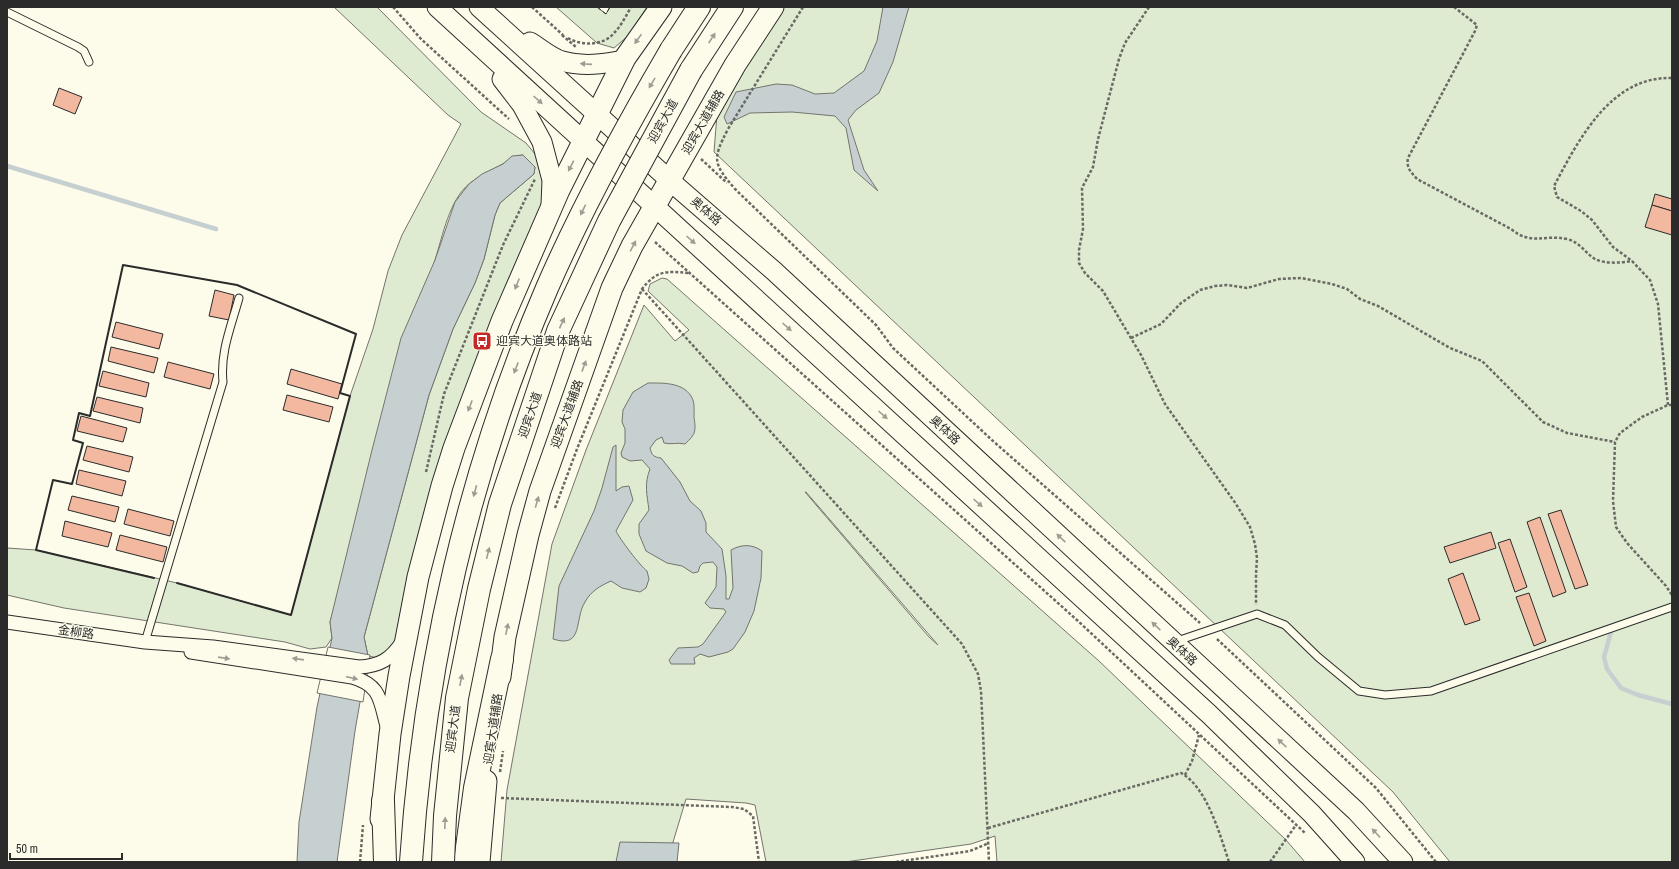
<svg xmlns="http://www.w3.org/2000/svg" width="1679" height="869" font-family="'Archivo Narrow','Noto Sans SC',sans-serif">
  <rect width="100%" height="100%" fill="#fdfbea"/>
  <g fill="#deebd1" stroke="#74746e" fill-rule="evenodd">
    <path d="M334,7H377L481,112L526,143L535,154L542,173L545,217L467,411L405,658L388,660L368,656L364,637L429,395L453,329L475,283L484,259L495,215L500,203L534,174L535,167L523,155C510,156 510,160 499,166C489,171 479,176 470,183C449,200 443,235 435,260L330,622L332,638L326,647L310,649L285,642L64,608L7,595V548L36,550L177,583L291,615L350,396L373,329L388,271L402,235L461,124L448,115Z"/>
    <polygon points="556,7 597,7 606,14 610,7 647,7 628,36 614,48 597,43"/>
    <polygon points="765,7 1672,7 1672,862 1450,862 1393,792 714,152 720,76"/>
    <path d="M662,278L667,279L1099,661L1286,840L1305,862H997L995,836L971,844L845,862H766L755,805L746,803L686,799L667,862H501L507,790L552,544L586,450L644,305L675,341L689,330L648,291L650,284ZM805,492H806L938,645L929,637Z"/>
  </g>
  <g fill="#c7d0d0" stroke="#74746e">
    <polygon points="883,7 909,7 893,62 879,93 856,110 848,120 864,170 878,191 854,170 846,128 835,116 792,112 750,113 727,124 724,117 736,92 776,84 792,85 815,94 834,93 864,71 877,41"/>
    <polygon points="523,155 535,167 534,174 500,203 495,215 484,259 475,283 453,329 429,395 364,637 368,656 355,731 337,862 297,862 299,822 317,707 332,638 330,622 372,450 401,338 435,260 455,202 469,184 482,174 503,164 512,156"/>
    <path d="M648,383C662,383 682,382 691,396C695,402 694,410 694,417C696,431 696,434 685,444C677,442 671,445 664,443L662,437L656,440L650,448C652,456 654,457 661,458L680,482L690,501L701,511L706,523V532L722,549L726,576V599H729L733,588L731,550C742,544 752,544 762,551L761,578L754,611L745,632L733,649L728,652L709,657L700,654L694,658L695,664H671L669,660L678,648L698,647L703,644L726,612L724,609L710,608L705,603L716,587L717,567L713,562L703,563L700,566L698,572L693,573L682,566L667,563L646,551L639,534V524L649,510C647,495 644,484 650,469L642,460L630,461L622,457L621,453L625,443V429L622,422L623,410L633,392Z"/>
    <path d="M616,445V491L622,487L629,486L633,500L616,531C619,538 641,567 647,571L649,579L646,588L640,592L622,588L611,581C600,586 591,591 585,602C574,619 584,649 553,639L559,586L594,511L602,488L613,447Z"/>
    <polygon points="620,842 679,843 677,862 616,862"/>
  </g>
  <polygon fill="#fdfbea" stroke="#74746e" points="328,647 370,655 363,702 317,693"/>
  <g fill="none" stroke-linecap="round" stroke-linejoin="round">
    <g stroke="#c7d0d0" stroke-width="4.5">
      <polyline points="7,166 216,229"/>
      <polyline points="1611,632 1604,657 1607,669 1621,688 1638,695 1672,704"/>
    </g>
  </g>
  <g fill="#f2b8a0" stroke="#2b2b2b">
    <polygon points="59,88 82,97 75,114 53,105"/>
    <polygon points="1655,194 1672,199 1672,211 1652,205"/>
    <polygon points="1652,205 1672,211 1672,235 1645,227"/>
    <polygon points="215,290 234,295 229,320 209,316"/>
    <polygon points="116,322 163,334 159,349 112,337"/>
    <polygon points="111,347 158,358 154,373 108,361"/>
    <polygon points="168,362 214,374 210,389 164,377"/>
    <polygon points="291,369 342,384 338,399 287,384"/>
    <polygon points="103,371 149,383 146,397 99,386"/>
    <polygon points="287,395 333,407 329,422 283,410"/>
    <polygon points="97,397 143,408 140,423 93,411"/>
    <polygon points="81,416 127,428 123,442 77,431"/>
    <polygon points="87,446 133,457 129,472 83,460"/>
    <polygon points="79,470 126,481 122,496 76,484"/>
    <polygon points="72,496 119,507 115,522 68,510"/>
    <polygon points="128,509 174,521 170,536 124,524"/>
    <polygon points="1561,510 1588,585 1575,589 1548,514"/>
    <polygon points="1540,517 1566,592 1553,597 1527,522"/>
    <polygon points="65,521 112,533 108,547 62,536"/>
    <polygon points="1491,532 1496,548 1450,563 1444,547"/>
    <polygon points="120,535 167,547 163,562 116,550"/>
    <polygon points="1510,539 1527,587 1515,592 1498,543"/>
    <polygon points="1463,573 1480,620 1465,625 1448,579"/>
    <polygon points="1529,593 1546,641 1534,646 1516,597"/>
  </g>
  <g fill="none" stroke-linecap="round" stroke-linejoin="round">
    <g stroke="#2b2b2b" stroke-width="9">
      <g id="service">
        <polyline points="7,12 78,47 84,51 89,62"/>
        <polyline points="1177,641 1257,614 1285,625 1318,657 1359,691 1385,695 1431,691 1672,607"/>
        <path d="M145,642L223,382C220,352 231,327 239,298"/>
      </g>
    </g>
    <g stroke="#2b2b2b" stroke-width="15">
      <g id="minor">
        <path d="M7,622L145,642L213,647L359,667C380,666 391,659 402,642"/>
        <path d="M191,652L352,677C381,685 380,701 387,726"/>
      </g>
    </g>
    <g stroke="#2b2b2b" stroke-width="21">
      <g id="secondary">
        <polyline points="437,7 1209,714 1312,814 1355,862"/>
        <polyline points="479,7 676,186 774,271 1356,811 1403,862"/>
        <path d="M530,42C540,48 551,58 562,61C583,67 604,64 624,60"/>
        <polyline points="502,79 522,105 542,142 552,180 551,205"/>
      </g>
    </g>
    <g stroke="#2b2b2b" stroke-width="23">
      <g id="primary">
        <polyline points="500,677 505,637 528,535 540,491 612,288 632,246 735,65 773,7"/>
        <polyline points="381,819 390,734 399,676 418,577 442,486 454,448 502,321 559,190 625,58 661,7"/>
        <polyline points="479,862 486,781"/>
      </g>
    </g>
    <g stroke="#2b2b2b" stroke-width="24">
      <g id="trunk">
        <polyline points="671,50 699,7"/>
        <polyline points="691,70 732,7"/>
        <polyline points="383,801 385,862"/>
        <polyline points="465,862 475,788 502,659"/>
      </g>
    </g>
    <g stroke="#6a6964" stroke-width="2.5" stroke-dasharray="3 2" stroke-linecap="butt">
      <polyline points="393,7 421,39 509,119"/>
      <polyline points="532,7 563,35"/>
      <path d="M803,7L728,129C712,160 713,163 735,189L876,325L893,348L993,441L1200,623"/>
      <polyline points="1149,7 1125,43 1119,59 1098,139 1093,167 1082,188 1083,229 1079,250 1079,263 1085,273 1103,291 1141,355 1165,404 1236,504 1250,527 1255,544 1257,558 1256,574 1256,605"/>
      <path d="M1454,7L1477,25L1475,31L1408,158C1406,168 1411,172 1417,179L1511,229C1532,246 1544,234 1567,239C1580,242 1585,253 1595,259C1605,264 1621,263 1632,261"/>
      <polyline points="562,35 576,47"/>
      <path d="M568,38C581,46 604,46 614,33C621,26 626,16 631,7"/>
      <polyline points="701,159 727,183"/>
      <polyline points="655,242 1078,621 1305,833"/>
      <polyline points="642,289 962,644 978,674 981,691 989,862"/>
      <polyline points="1131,338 1161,324 1181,303 1200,290 1215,286 1227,285 1247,288 1279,279 1301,278 1332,284 1347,289 1360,299 1378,306 1450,348 1482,361 1543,422 1567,433 1615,442"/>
      <path d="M1668,405L1658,304L1650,280L1632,261L1613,247L1592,220L1581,211L1557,197L1554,186C1579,139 1611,76 1672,78"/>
      <polyline points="1672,405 1668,405 1642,417 1620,433 1615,442 1613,501 1616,527 1627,543 1666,586 1672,595"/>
      <polyline points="426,472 444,394 503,245 535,179"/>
      <path d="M555,508L577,449L642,289C657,270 666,271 689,273"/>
      <polyline points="1217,639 1376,788 1436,862"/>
      <polyline points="500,772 503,751"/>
      <polyline points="1185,775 1192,761 1199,735"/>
      <polyline points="501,798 732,807 744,809 753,816 759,862"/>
      <path d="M988,828L1181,773C1207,787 1220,835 1229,862"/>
      <polyline points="360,862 363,825"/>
      <polyline points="896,862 970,851 989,843"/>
      <polyline points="1270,862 1296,825"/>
    </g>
    <use href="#service" stroke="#fdfbea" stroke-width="7"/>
    <use href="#minor" stroke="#fdfbea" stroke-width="13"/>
    <use href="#secondary" stroke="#fdfbea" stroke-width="19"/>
    <use href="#primary" stroke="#fdfbea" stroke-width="21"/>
    <use href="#trunk" stroke="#fdfbea" stroke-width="22"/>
    <g stroke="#2b2b2b" stroke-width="24" stroke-linecap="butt">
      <g id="trunk-bridge">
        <path d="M411,862C424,665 469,469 547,288C583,205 626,127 671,50"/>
        <polyline points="443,862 445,816 457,698 479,589 500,504 558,331 609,221 691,70"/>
      </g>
    </g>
    <use href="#trunk-bridge" stroke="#fdfbea" stroke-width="22"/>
    <polyline stroke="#2b2b2b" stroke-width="1" stroke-dasharray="5 2" stroke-linecap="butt" points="597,7 606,14 610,7"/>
    <polyline stroke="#2b2b2b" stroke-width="2" points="154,578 36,550 53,480 72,484 83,443 73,440 79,413 90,416 123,265 237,285 356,334 340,393 350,396 291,615 177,583"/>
  </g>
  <defs><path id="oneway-solid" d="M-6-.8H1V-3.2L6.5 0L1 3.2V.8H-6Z"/></defs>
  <g fill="#9e9d94">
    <use href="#oneway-solid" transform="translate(712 38) rotate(-57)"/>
    <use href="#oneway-solid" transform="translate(638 39) rotate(125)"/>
    <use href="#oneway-solid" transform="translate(586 64) rotate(-176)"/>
    <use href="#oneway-solid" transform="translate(652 83) rotate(121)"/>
    <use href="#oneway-solid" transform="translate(538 100) rotate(42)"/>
    <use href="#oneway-solid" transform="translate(571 166) rotate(117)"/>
    <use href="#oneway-solid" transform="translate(583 210) rotate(116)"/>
    <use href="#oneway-solid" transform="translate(691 240) rotate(42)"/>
    <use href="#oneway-solid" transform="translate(633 246) rotate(-62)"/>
    <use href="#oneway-solid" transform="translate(517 284) rotate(112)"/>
    <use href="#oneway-solid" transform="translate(562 323) rotate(-65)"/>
    <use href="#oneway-solid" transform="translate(787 327) rotate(42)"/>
    <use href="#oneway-solid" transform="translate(584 366) rotate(-70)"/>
    <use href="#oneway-solid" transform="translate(516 368) rotate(111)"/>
    <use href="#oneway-solid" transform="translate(470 406) rotate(111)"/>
    <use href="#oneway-solid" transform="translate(883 415) rotate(42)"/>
    <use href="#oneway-solid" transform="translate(475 491) rotate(105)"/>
    <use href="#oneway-solid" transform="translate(537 502) rotate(-74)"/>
    <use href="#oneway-solid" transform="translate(978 503) rotate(42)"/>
    <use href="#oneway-solid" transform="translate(1061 538) rotate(-137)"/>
    <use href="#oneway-solid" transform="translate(488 553) rotate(-76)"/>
    <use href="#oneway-solid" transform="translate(1156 626) rotate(-137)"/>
    <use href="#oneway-solid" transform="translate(507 629) rotate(-78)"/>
    <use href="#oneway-solid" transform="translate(224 658) rotate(8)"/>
    <use href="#oneway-solid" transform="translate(298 659) rotate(-172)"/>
    <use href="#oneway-solid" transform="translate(352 678) rotate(13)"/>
    <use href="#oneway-solid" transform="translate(461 680) rotate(-79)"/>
    <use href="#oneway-solid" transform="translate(1282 743) rotate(-137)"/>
    <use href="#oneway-solid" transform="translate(445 823) rotate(-88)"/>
    <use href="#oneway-solid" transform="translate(1376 833) rotate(-133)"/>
  </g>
  <defs>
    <g id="bus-square" transform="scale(1)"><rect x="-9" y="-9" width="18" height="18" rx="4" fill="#c62828" stroke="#fdfbea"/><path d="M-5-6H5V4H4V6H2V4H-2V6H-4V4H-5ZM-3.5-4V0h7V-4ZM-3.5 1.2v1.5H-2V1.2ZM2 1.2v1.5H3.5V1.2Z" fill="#fff"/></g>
  </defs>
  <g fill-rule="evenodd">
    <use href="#bus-square" x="482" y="341"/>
  </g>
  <g text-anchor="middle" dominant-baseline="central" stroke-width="3" stroke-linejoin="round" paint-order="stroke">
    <g font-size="12" fill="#2b2b2b" stroke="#fdfbea">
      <text transform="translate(663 121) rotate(-61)">迎宾大道</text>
      <text transform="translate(703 122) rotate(-60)">迎宾大道辅路</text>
      <text transform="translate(706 211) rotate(41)">奥体路</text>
      <text transform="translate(567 414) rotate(-70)">迎宾大道辅路</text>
      <text transform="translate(530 415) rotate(-71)">迎宾大道</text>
      <text transform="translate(945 430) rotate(43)">奥体路</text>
      <text transform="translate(76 632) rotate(8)">金柳路</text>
      <text transform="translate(1182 651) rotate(43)">奥体路</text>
      <text transform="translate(453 729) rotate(-83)">迎宾大道</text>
      <text transform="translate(493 729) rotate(-82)">迎宾大道辅路</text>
    </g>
    <g font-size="12" fill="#2b2b2b" stroke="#fdfbea" text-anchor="start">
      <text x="496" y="341">迎宾大道奥体路站</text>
    </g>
  </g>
  <rect width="1679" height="869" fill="none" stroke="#2b2b2b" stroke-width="16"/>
  <path d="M10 853v6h112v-6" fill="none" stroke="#2b2b2b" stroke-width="2"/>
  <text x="16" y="853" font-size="12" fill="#2b2b2b" stroke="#fdfbea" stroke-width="3" paint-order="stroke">50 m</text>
</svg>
